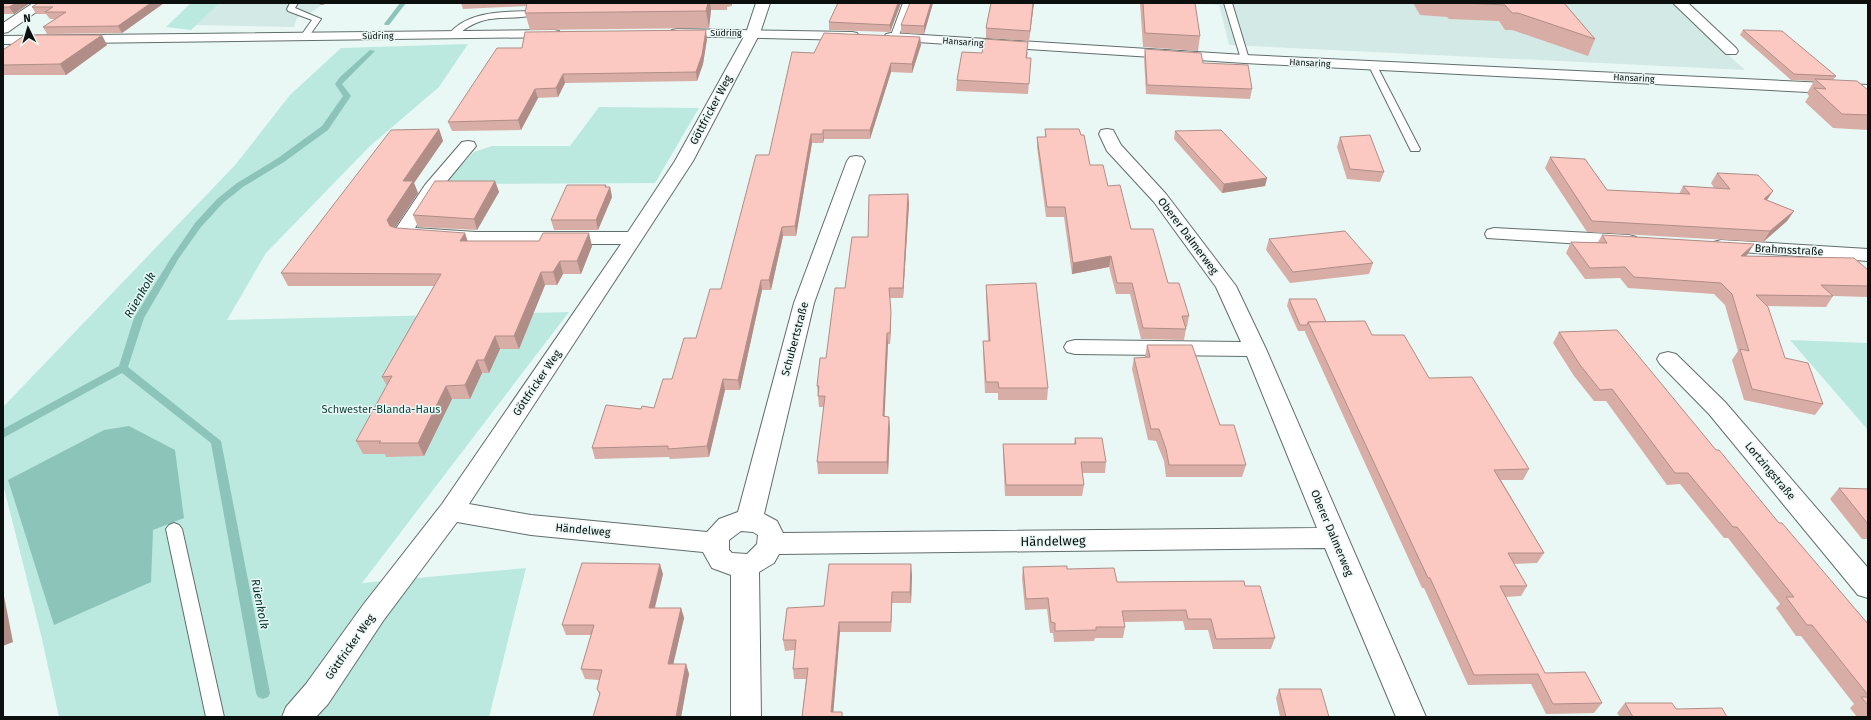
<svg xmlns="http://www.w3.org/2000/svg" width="1871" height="720" font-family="'Fira Sans',sans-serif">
  <rect width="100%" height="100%" fill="#e9f8f5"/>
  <g fill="#d3e9e5">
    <polygon points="220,3 329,3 321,5 312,12 297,18 294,27 196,25"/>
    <polygon points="1178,3 1671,3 1745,70 1229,45 1219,5"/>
  </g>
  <g fill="#bbe9e0">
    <polygon points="191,3 220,3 191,30 166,27"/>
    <polygon points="468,44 439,87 370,146 266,253 227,320 569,312 362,583 526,568 489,717 59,717 42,639 3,484 3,407 236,164 290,95 341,48"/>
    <polygon points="599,107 699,108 655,183 444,184 474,152 492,146 570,146"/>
    <polygon points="1790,340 1868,343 1868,430"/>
  </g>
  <polygon fill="#8dc4ba" points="129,426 175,450 184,518 153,530 151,582 54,625 8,480 104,430"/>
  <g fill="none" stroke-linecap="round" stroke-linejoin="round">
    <g fill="#8dc4ba" fill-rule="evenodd">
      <polygon points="400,3 406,3 389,25 385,25 384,24"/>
      <polygon points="370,50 375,51 342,84 351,96 328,130 284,162 243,187 223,203 201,227 179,258 144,318 128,367 221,441 270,693 268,697 263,699 258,697 256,693 211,443 122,373 3,438 3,429 119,366 134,318 171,258 195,223 217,199 237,183 278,158 322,126 343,96 335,84 340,77"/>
    </g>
    <g stroke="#616e6b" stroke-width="2">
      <g id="lane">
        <polygon points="290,3 298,3 295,8 321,19 307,39 304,40 300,37 312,20 288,11 287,9"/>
        <polygon points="903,3 911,3 898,38 894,41 891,40 890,38"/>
        <polygon points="1224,3 1232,3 1249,59 1248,61 1245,62 1241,59"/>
        <path d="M533,11H536V15C502,22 485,10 455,37H449L448,35C468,10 504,12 533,11Z"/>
        <polygon points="1373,63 1377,66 1420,149 1419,151 1411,151 1410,149 1369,66"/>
        <polygon points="174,523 179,525 182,529 224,717 206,717 166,529 169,525"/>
      </g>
    </g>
    <g stroke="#616e6b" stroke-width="2">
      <g id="street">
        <polygon points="33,3 49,3 8,32 3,33 3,23"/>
        <path d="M756,3H770L760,33L693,161L469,504L531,515L707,532L719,519L738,512L794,303L847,161L850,157L856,156L862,157L865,161L814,303L764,514L777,521L783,533L1317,528L1247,356L1075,354L1067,352L1064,347L1067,342L1075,340L1241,342L1216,287L1154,202L1107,151L1099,134L1101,130L1107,129L1113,130L1121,145L1166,194L1236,286L1266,349L1426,717H1396L1325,548L779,554L774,563L759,572L761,717H731V575L712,568L703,552L531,535L457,522L383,621L328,704L316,717H282L286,707L306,684L363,605L442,504L621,244H476L402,239L395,237L393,233L425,185L462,142L468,141L474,142L476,146L438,192L415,228L476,232H628L675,161L746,33ZM741,531L753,532L758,535L757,544L747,554L732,553L729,550V540Z"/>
        <polygon points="1673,3 1688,3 1736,48 1738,51 1736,54 1726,54"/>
        <polygon points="1494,228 1629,235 1636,237 1639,241 1636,245 1629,247 1487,238 1485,234 1487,230"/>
        <polygon points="1721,240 1868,249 1868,261 1714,250 1711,246 1714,242"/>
        <polygon points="1668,352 1676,354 1725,402 1868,568 1868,598 1858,595 1709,414 1660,364 1657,359 1660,354"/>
      </g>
    </g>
    <g stroke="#616e6b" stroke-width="2">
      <g id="secondary">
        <polygon points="677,29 852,32 857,33 859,36 857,39 852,40 672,36 670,33 672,30"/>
        <polygon points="554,30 559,31 561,34 559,37 3,44 3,36"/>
        <polygon points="891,33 1245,55 1868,85 1868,95 1245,63 886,40 884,37 886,34"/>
      </g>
    </g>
    <use href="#lane" fill="#fff" fill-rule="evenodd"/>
    <use href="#street" fill="#fff" fill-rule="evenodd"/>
    <use href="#secondary" fill="#fff" fill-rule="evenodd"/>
  </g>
  <g fill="#d8ada6">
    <polygon points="3,3 30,3 14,14 3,14"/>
    <polygon points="164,3 122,33 47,34 43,27 55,19 50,19 46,14 36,14 32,7"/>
    <polygon points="316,3 329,3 321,5"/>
    <polygon points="461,3 732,3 732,6 727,7 727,10 711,10 709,28 530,30 525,13 527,6 463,9"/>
    <polygon points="838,3 901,3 890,32 829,30 829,22"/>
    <polygon points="933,3 924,34 901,33 901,25"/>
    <polygon points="991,3 1034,3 1029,41 986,38 986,28"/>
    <polygon points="1140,3 1195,3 1200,36 1198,51 1143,47"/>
    <polygon points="1413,3 1564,3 1595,39 1588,56 1512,30 1505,30 1499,21 1449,19 1447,17 1420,15"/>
    <polygon points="1743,30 1836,76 1833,80 1868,90 1868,130 1833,128 1805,102 1809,96 1807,93 1814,81 1791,80 1740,35"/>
    <polygon points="920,37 921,45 912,73 891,72 870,139 824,139 823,143 812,143 796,236 783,236 771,290 762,290 740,390 725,390 709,457 670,459 669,457 595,459 592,448 641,409 654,408 696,338 721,289 769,155 814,53"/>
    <polygon points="707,39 703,64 697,81 565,83 558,97 538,98 521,130 452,131 448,122 522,48"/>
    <polygon points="107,45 66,75 3,75 3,50"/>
    <polygon points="1145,49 1203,63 1252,89 1250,99 1146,94 1144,58"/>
    <polygon points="1028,52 1027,58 1030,68 1028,94 956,91 957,80 982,53"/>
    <polygon points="439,129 443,141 414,183 418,193 395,228 468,241 592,246 581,274 563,274 557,285 545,285 519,349 500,349 489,373 482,373 470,399 452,399 424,456 386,457 385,454 363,454 356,441 387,386 382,377 434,286 288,286 281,273"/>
    <polygon points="1045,129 1081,135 1090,165 1108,186 1131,229 1189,316 1187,327 1186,327 1186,329 1184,340 1141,339 1130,294 1116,294 1109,267 1072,274 1064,217 1046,217 1037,147 1037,137 1045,137"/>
    <polygon points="1175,131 1267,178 1265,186 1222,193 1174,139"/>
    <polygon points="1340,137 1384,172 1380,182 1347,179 1337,147"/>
    <polygon points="1550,157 1607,190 1679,194 1683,186 1714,188 1711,183 1717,173 1773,191 1767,200 1794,211 1787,221 1763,242 1587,232 1545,168"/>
    <polygon points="495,181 499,192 477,230 418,227 413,215"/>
    <polygon points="606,185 606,187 610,187 612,197 598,230 554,230 551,220"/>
    <polygon points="908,194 909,204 903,298 890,298 891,323 890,344 888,344 884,416 890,428 888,474 818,474 817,462 824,407 819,407 817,386 826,358 845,288 868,237"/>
    <polygon points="1602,235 1754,244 1746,256 1868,270 1868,297 1833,296 1826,307 1767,306 1785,358 1823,404 1815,415 1744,400 1732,360 1738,351 1725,305 1714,294 1628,288 1620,278 1585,279 1566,253 1571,242 1598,242"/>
    <polygon points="1269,239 1373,263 1369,274 1290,283 1266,250"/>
    <polygon points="986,285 1048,388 1047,400 998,400 998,393 985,393 983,352 983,341 988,341 986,296"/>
    <polygon points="1289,299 1326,322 1372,335 1429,378 1529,469 1523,480 1501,480 1544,553 1537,563 1514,564 1527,586 1521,596 1505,597 1545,673 1602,703 1594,713 1546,714 1531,684 1468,685 1424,588 1422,588 1305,332 1305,331 1298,331 1287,306"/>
    <polygon points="1559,332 1716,450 1779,523 1868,624 1868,717 1857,717 1850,708 1854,704 1801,636 1796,636 1776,608 1780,604 1728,538 1724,538 1680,484 1667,485 1606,401 1594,401 1574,376 1553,343"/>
    <polygon points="1147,345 1220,425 1246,465 1242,477 1166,477 1164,461 1156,441 1148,440 1132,369 1134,358 1145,357"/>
    <polygon points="1075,438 1106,462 1105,473 1082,473 1084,485 1082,496 1005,496 1003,455 1003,444 1074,444"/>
    <polygon points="1839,488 1868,489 1868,539 1862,539 1830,499"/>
    <polygon points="1023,567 1067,569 1117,582 1245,586 1275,638 1271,649 1213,649 1208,630 1185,630 1183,621 1124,622 1125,627 1123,638 1095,638 1094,641 1054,642 1053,633 1050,633 1047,609 1025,610 1022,578"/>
    <polygon points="663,574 655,608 681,608 684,618 673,664 686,664 689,674 681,717 593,717 600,696 597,689 599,680 585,679 581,669 591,635 566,635 562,625"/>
    <polygon points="912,575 911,603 892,603 891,632 840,632 802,717 806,679 794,679 793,669 795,650 785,651 783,640 824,606"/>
    <polygon points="1279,689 1329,717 1280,717 1276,698"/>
    <polygon points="1625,703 1676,709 1727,717 1620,717 1617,713"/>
  </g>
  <g fill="#b08d87">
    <polygon points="16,3 30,3 14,14 9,7"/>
    <polygon points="151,3 164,3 122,33 118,26"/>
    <polygon points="320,3 329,3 321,5"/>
    <polygon points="708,3 710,3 711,10 709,28 706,11"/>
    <polygon points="898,3 901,3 890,32 890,25"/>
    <polygon points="931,3 933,3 924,34 924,26"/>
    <polygon points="1033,3 1034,3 1029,41 1030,31"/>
    <polygon points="706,30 707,39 703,64 697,81 696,72"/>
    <polygon points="102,35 107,45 66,75 60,64"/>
    <polygon points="920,37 921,45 912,73 912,64"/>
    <polygon points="891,63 891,72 870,139 870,130"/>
    <polygon points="563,74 565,83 558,97 556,88"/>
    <polygon points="535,89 538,98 521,130 518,120"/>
    <polygon points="439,129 443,141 414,183 418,193 392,232 387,220 403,181"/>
    <polygon points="823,130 824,139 823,143"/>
    <polygon points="811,134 812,143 796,236 795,226"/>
    <polygon points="1267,178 1265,186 1222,193 1224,184"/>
    <polygon points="495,181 499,192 477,230 474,219"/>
    <polygon points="606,185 607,192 610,187 612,197 598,230 596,220"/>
    <polygon points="1773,191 1766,201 1764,199"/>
    <polygon points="908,194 909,204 903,298 903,288"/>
    <polygon points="1794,211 1787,221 1763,242 1770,231"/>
    <polygon points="782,227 783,236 771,290 769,280"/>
    <polygon points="465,233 469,245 460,241"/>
    <polygon points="589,233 592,246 581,274 577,261"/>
    <polygon points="1754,244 1747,255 1734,267 1741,256"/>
    <polygon points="1111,256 1109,267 1072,274 1073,263"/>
    <polygon points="560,261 563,274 557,285 553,272"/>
    <polygon points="541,272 545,285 519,349 514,336"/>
    <polygon points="761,280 762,290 740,390 738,380"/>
    <polygon points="891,312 891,323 890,344 890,333"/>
    <polygon points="887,333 888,344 884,428 883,416"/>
    <polygon points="495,336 500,349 489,373 484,360"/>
    <polygon points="477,360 482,373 470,399 465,385"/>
    <polygon points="723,379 725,390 709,457 707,446"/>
    <polygon points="446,386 452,399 424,456 418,443"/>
    <polygon points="889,417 890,428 888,474 887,462"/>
    <polygon points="660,564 663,574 652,618 649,608"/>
    <polygon points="911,564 912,575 911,603 910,592"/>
    <polygon points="3,591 13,642 3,646"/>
    <polygon points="892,592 892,603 891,632 891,622"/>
    <polygon points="681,608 684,618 671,674 668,664"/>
    <polygon points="839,622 840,632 833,717 831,712"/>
    <polygon points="686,664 689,674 681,717 676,717"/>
  </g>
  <g fill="#fbc9c1" stroke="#b08d87">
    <polygon points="3,3 16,3 9,7 3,7"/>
    <polygon points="38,3 151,3 118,26 43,27 66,12 45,12 53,7 32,7"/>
    <polygon points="527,3 708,3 706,11 525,13"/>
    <polygon points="838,3 898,3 890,25 829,22"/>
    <polygon points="910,3 931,3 924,26 901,25"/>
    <polygon points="991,3 1033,3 1030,31 986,28"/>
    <polygon points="1143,3 1195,3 1200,36 1145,33"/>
    <polygon points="1464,3 1564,3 1595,39 1518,13 1512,13 1505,5"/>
    <polygon points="706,30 702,55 696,72 563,74 556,88 535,89 518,120 448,122 497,48 522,48 525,32"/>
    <polygon points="1743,30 1782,31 1836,76 1794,74"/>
    <polygon points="824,33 920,37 912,64 891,63 870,130 823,130 823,134 811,134 795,226 782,227 769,280 761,280 738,380 723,379 707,446 668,449 668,446 592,448 606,405 641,409 642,406 654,408 663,379 672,379 684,338 696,338 710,289 721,289 756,155 769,155 792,52 814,53"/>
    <polygon points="25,35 102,35 60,64 3,65 3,50"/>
    <polygon points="984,39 1028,42 1026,58 1031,58 1029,84 957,80 962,52 982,53"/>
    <polygon points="1145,49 1201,53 1203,63 1248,65 1252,89 1147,85"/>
    <polygon points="1815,79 1857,81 1868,90 1868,115 1842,114 1814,88 1826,89"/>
    <polygon points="439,129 403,181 413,181 387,220 390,226 397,228 465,233 460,241 539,241 543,233 589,233 577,261 560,261 553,272 541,272 514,336 495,336 484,360 477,360 465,385 446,386 418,443 379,443 381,441 356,441 392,376 382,377 441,274 281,273 391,130"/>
    <polygon points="1045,129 1079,129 1081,135 1084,135 1090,165 1103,165 1108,186 1120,185 1131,229 1153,229 1168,283 1179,283 1189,316 1182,316 1186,329 1143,328 1132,283 1117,283 1111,256 1073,263 1065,207 1047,207 1037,137 1046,137"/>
    <polygon points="1221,130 1267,178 1224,184 1175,131"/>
    <polygon points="1370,135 1384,172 1350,169 1340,137"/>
    <polygon points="1550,157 1585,159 1607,190 1690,194 1683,186 1730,189 1717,173 1758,175 1773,191 1764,199 1794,211 1770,231 1592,221"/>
    <polygon points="435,181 495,181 474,219 413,215"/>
    <polygon points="567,185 606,185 605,187 610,187 596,220 551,220"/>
    <polygon points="908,194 903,288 889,288 891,312 890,333 887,333 883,416 889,417 887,462 817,462 825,396 818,396 819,386 817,386 820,358 826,358 835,288 845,288 852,237 868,237 869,195"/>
    <polygon points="1345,231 1373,263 1293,272 1269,239"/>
    <polygon points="1602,235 1754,244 1741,256 1854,258 1868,270 1868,286 1821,285 1833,296 1756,295 1768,307 1785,358 1808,363 1823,404 1752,389 1740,349 1749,351 1732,294 1721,283 1634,277 1625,267 1590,268 1571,242 1607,243"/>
    <polygon points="1036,283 1048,388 999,388 998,382 986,382 983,341 990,341 986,285"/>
    <polygon points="1289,299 1316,299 1326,322 1308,322 1307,325 1300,325"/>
    <polygon points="1365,321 1372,335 1404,335 1429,378 1472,377 1529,469 1494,470 1544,553 1508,553 1527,586 1500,586 1545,673 1585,672 1602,703 1553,704 1538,674 1474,675 1430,578 1428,578 1308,322"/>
    <polygon points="1617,330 1716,450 1719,450 1779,523 1782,523 1868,624 1868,695 1812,625 1807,625 1786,597 1794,597 1737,527 1733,527 1688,473 1675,473 1612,389 1600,390 1580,365 1559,332"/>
    <polygon points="1147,345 1192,345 1220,425 1234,425 1246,465 1169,465 1166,449 1159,429 1151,429 1134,358 1150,357"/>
    <polygon points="1075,438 1102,438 1106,462 1081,462 1084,485 1006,485 1003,444 1076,444"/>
    <polygon points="1839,488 1868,489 1868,524"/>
    <polygon points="582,563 660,564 649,608 681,608 668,664 686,664 676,717 593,717 600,693 597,689 602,670 581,669 594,625 562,625"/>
    <polygon points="829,564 911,564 910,592 892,592 891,622 839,622 831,712 842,712 842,717 802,717 808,668 793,669 796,640 783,640 787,608 824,606"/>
    <polygon points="1067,566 1067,569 1114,568 1117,582 1244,581 1245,586 1260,586 1275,638 1216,639 1211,619 1188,619 1186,610 1122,611 1125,627 1096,627 1096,630 1055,631 1055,623 1051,622 1048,598 1026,599 1023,567"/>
    <polygon points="1279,689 1321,689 1329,717 1286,717"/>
    <polygon points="1861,697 1868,697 1868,705"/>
    <polygon points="1625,703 1672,703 1676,709 1722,708 1727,717 1633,717"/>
  </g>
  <g text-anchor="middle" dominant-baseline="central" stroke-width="3" stroke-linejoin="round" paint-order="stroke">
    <g font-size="9" fill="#0b100f" stroke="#e9f8f5">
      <text x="726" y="33">Südring</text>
      <text transform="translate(378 36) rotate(-1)">Südring</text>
      <text transform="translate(963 42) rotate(4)">Hansaring</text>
      <text transform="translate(1310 63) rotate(3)">Hansaring</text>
      <text transform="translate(1634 78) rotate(3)">Hansaring</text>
    </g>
    <g font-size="11" fill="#0b100f" stroke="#e9f8f5">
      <text transform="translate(711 110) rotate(-62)">Göttfricker Weg</text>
      <text transform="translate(1188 236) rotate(53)">Oberer Dalmerweg</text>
      <text transform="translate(1789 250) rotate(3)">Brahmsstraße</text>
      <text transform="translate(795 339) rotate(-75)">Schubertstraße</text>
      <text transform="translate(537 383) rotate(-56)">Göttfricker Weg</text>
      <text transform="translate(1770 471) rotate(50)">Lortzingstraße</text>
      <text transform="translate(583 530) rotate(5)">Händelweg</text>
      <text transform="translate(1332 533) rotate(67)">Oberer Dalmerweg</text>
      <text transform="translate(350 647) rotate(-55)">Göttfricker Weg</text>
    </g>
    <g font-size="11" fill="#0c3e38" stroke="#e9f8f5">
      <text x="381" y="409">Schwester-Blanda-Haus</text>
    </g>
    <g font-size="12" font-style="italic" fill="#00322c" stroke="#e9f8f5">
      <text transform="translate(140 295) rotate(-60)">Rüenkolk</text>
      <text transform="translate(260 604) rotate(79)">Rüenkolk</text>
    </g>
    <g font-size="13" fill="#0b100f" stroke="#e9f8f5">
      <text transform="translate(1053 541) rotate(-1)">Händelweg</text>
    </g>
  </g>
  <rect width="1871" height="720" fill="none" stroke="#0b100f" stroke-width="8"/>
  <g transform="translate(28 28) rotate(355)" stroke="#e9f8f5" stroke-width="3" paint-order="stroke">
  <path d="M0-3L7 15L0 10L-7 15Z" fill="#0b100f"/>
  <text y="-6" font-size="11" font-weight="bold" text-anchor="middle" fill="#0b100f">N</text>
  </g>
</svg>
